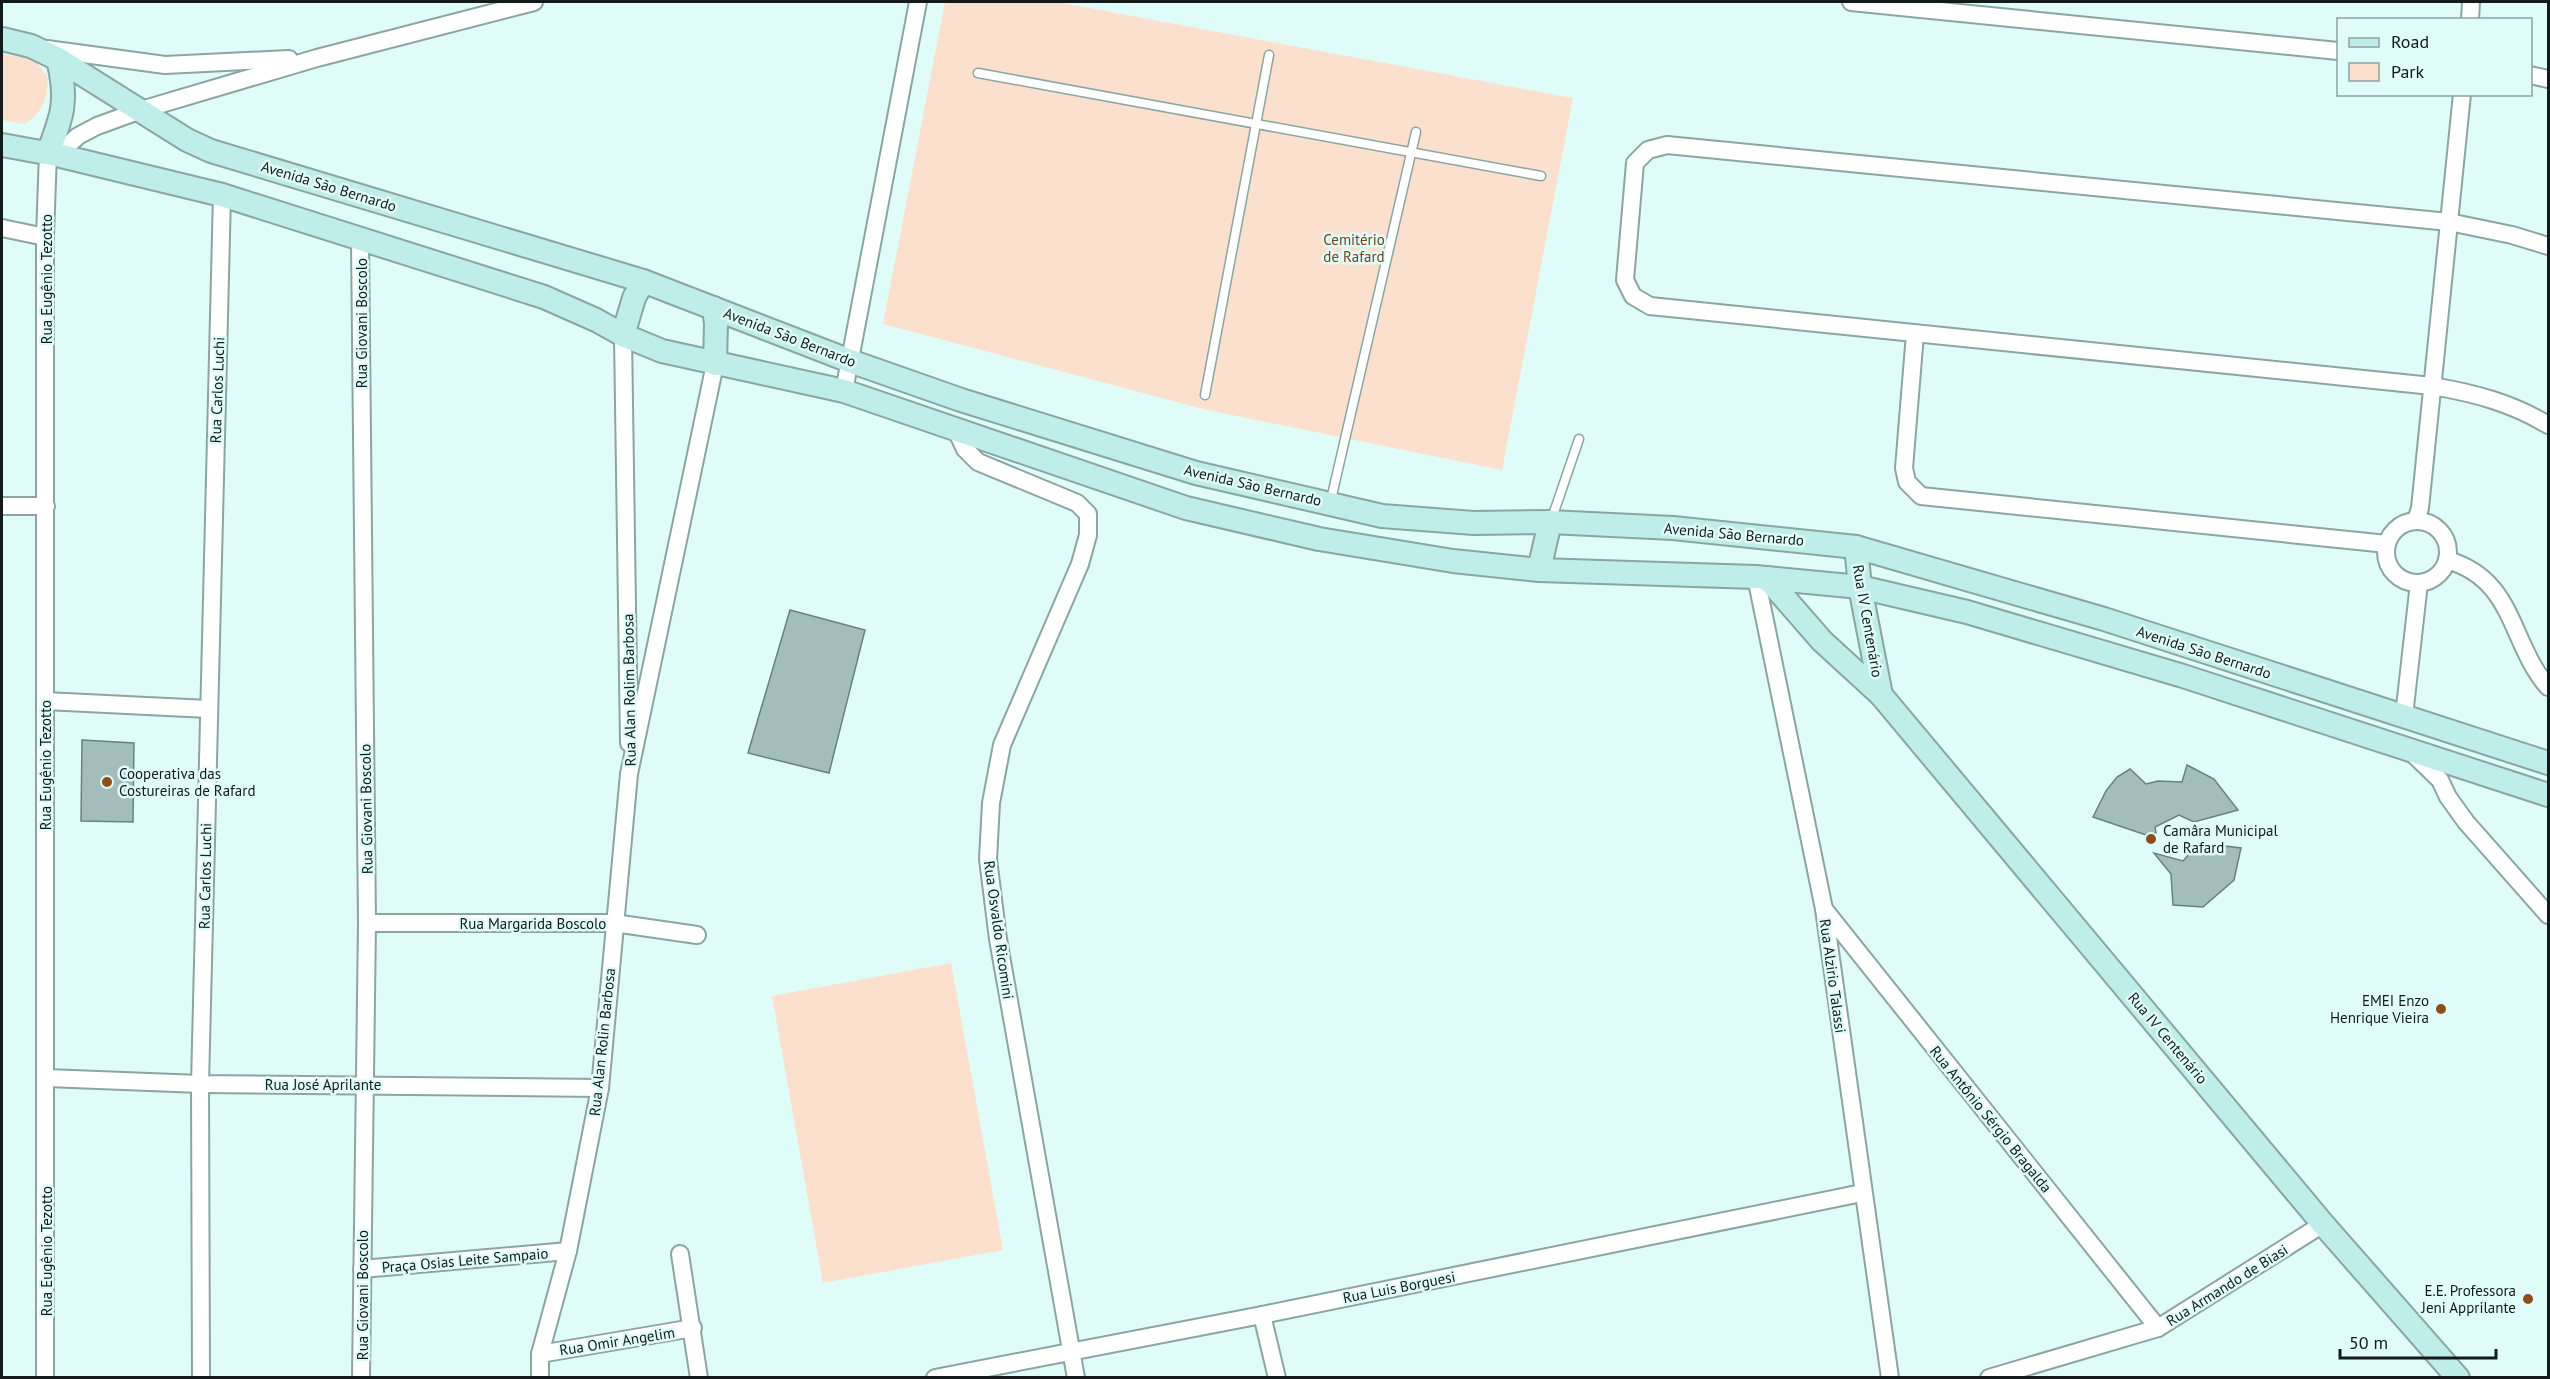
<svg xmlns="http://www.w3.org/2000/svg" width="2550" height="1379" font-family="'PT Sans',sans-serif">
  <rect width="100%" height="100%" fill="#e0fcf8"/>
  <g fill="#fbe0cd">
    <polygon points="945,2 1057,2 1573,98 1502,470 1207,410 883,324"/>
    <path d="M2,54L35,60L48,78C46,102 44,109 25,124L2,120Z"/>
    <polygon points="951,963 1003,1250 823,1283 772,996"/>
  </g>
  <g fill="#a3bdba" stroke="#69827f" stroke-width="1.5">
    <polygon points="790,610 865,630 829,773 748,753"/>
    <polygon points="82,740 134,743 133,822 81,821"/>
    <polygon points="2187,765 2214,779 2238,810 2194,822 2179,815 2155,827 2156,833 2146,835 2093,817 2106,791 2117,777 2130,769 2146,784 2158,781 2182,782"/>
    <polygon points="2199,843 2241,848 2234,880 2203,907 2173,905 2171,874 2154,853 2183,861"/>
  </g>
  <g fill="none" stroke-linecap="round" stroke-linejoin="round">
    <g stroke="#8ba5a2" stroke-width="11">
      <g id="lane">
        <polyline points="978,73 1541,176"/>
        <polyline points="1205,395 1269,55"/>
        <polyline points="1330,504 1416,132"/>
        <polyline points="1551,521 1579,439"/>
      </g>
    </g>
    <g stroke="#8ba5a2" stroke-width="20">
      <g id="street">
        <polyline points="1851,2 2338,51"/>
        <polyline points="2470,20 2471,2"/>
        <polyline points="47,49 165,65 289,59"/>
        <polyline points="2530,75 2548,79"/>
        <polyline points="57,155 78,136 97,126 141,110 317,58 534,2"/>
        <polyline points="2,228 45,237"/>
        <polyline points="360,240 367,923 361,1378"/>
        <path d="M2548,246L2512,235L2449,222L1667,145L1648,150L1635,163L1625,280L1633,296L1650,306L2432,386C2474,393 2512,403 2548,425"/>
        <polyline points="1915,334 1904,468 1907,482 1921,496 2387,544"/>
        <polyline points="623,335 629,743"/>
        <polyline points="844,391 918,2"/>
        <polyline points="956,430 965,449 978,462 1077,503 1088,514 1088,535 1080,564 1002,745 991,803 988,859 998,939 1076,1378"/>
        <polyline points="2,506 46,506"/>
        <polyline points="2416,521 2420,508 2462,94"/>
        <circle cx="2417" cy="552" r="31"/>
        <path d="M2447,560C2515,579 2509,642 2548,687"/>
        <polyline points="1756,577 1824,909 1890,1378"/>
        <polyline points="45,701 208,709"/>
        <polyline points="2404,716 2419,583"/>
        <polyline points="2412,753 2440,780 2448,797 2466,822 2548,915"/>
        <polyline points="1824,909 2158,1328"/>
        <polyline points="367,923 614,923 697,935"/>
        <polyline points="47,1078 200,1084 600,1088"/>
        <polyline points="680,1254 699,1378"/>
        <polyline points="362,1269 568,1251"/>
        <polyline points="1262,1315 1277,1378"/>
        <polyline points="540,1354 693,1328"/>
        <polyline points="45,1378 45,237 48,153"/>
        <polyline points="201,1378 200,1084 222,195"/>
        <polyline points="540,1378 540,1354 568,1251 600,1088 629,774 715,364"/>
        <polyline points="935,1378 1262,1315 1862,1193"/>
        <polyline points="1989,1378 2158,1328 2323,1224"/>
      </g>
    </g>
    <g stroke="#8ba5a2" stroke-width="26">
      <g id="secondary">
        <polyline points="2,39 31,46 58,59 187,140 211,151 643,281 850,361 961,400 1196,473 1382,516 1474,523 1550,522 1673,528 1856,547 2104,619 2548,763"/>
        <polyline points="2,145 57,155 222,195 544,297 596,320 623,335 662,351 844,391 1186,508 1319,539 1453,561 1539,570 1756,577 1860,587 1967,612 2183,676 2548,795"/>
        <path d="M48,153C63,114 68,100 58,59"/>
        <polyline points="714,308 716,324 715,364"/>
        <polyline points="623,335 634,298 643,281"/>
        <polyline points="1856,547 1860,587 1881,695"/>
        <polyline points="1539,570 1550,522"/>
        <polyline points="1767,578 1822,641 1881,695 2323,1224 2458,1378"/>
      </g>
    </g>
    <use href="#lane" stroke="#fff" stroke-width="8"/>
    <use href="#street" stroke="#fff" stroke-width="16"/>
    <use href="#secondary" stroke="#beedea" stroke-width="22"/>
  </g>
  <g fill="#8e4e17" stroke="#e0fcf8" stroke-width="2">
    <circle cx="107" cy="782" r="6"/>
    <circle cx="2151" cy="839" r="6"/>
    <circle cx="2441" cy="1009" r="6"/>
    <circle cx="2528" cy="1299" r="6"/>
  </g>
  <g text-anchor="middle" dominant-baseline="central" stroke-width="5" stroke-linejoin="round" paint-order="stroke">
    <g font-size="15" fill="#121b1a" stroke="#e0fcf8">
      <text transform="translate(329 186) rotate(17)">Avenida São Bernardo</text>
      <text transform="translate(46 279) rotate(-90)">Rua Eugênio Tezotto</text>
      <text transform="translate(361 323) rotate(-90)">Rua Giovani Boscolo</text>
      <text transform="translate(790 337) rotate(21)">Avenida São Bernardo</text>
      <text transform="translate(217 390) rotate(-88)">Rua Carlos Luchi</text>
      <text transform="translate(1253 485) rotate(13)">Avenida São Bernardo</text>
      <text transform="translate(1734 534) rotate(5)">Avenida São Bernardo</text>
      <text transform="translate(1868 621) rotate(80)">Rua IV Centenário</text>
      <text transform="translate(2204 652) rotate(18)">Avenida São Bernardo</text>
      <text transform="translate(629 690) rotate(-91)">Rua Alan Rolim Barbosa</text>
      <text transform="translate(45 765) rotate(-90)">Rua Eugênio Tezotto</text>
      <text transform="translate(366 809) rotate(-91)">Rua Giovani Boscolo</text>
      <text transform="translate(205 876) rotate(-89)">Rua Carlos Luchi</text>
      <text x="533" y="923">Rua Margarida Boscolo</text>
      <text transform="translate(999 930) rotate(82)">Rua Osvaldo Ricomini</text>
      <text transform="translate(1833 976) rotate(82)">Rua Alzirio Talassi</text>
      <text transform="translate(2168 1038) rotate(50)">Rua IV Centenário</text>
      <text transform="translate(602 1042) rotate(-84)">Rua Alan Rolin Barbosa</text>
      <text x="323" y="1084">Rua José Aprilante</text>
      <text transform="translate(1991 1119) rotate(51)">Rua Antônio Sérgio Bragalda</text>
      <text transform="translate(46 1251) rotate(-90)">Rua Eugênio Tezotto</text>
      <text transform="translate(465 1260) rotate(-5)">Praça Osias Leite Sampaio</text>
      <text transform="translate(2227 1285) rotate(-32)">Rua Armando de Biasi</text>
      <text transform="translate(1399 1287) rotate(-11)">Rua Luis Borguesi</text>
      <text transform="translate(362 1295) rotate(-90)">Rua Giovani Boscolo</text>
      <text transform="translate(617 1341) rotate(-9)">Rua Omir Angelim</text>
    </g>
    <g font-size="15" fill="#74431d" stroke="#e0fcf8">
      <text x="1354" y="239">Cemitério<tspan x="1354" dy="17">de Rafard</tspan></text>
    </g>
    <g font-size="15" fill="#121b1a" stroke="#e0fcf8" text-anchor="start">
      <text x="119" y="773">Cooperativa das<tspan x="119" dy="17">Costureiras de Rafard</tspan></text>
      <text x="2163" y="830">Camâra Municipal<tspan x="2163" dy="17">de Rafard</tspan></text>
      <text x="2429" y="1000" text-anchor="end">EMEI Enzo<tspan x="2429" dy="17">Henrique Vieira</tspan></text>
      <text x="2516" y="1290" text-anchor="end">E.E. Professora<tspan x="2516" dy="17">Jeni Apprilante</tspan></text>
    </g>
  </g>
  <rect width="2550" height="1379" fill="none" stroke="#121b1a" stroke-width="6"/>
  <rect x="2337" y="18" width="195" height="78" fill="#e0fcf8" stroke="#8ea29f" stroke-width="1.5"/>
  <rect x="2349" y="38" width="30" height="9" fill="#beedea" stroke="#8ea29f" stroke-width="1.5"/>
  <text x="2391" y="48" font-size="18" fill="#121b1a">Road</text>
  <rect x="2349" y="63" width="30" height="18" fill="#fbe0cd" stroke="#8ea29f" stroke-width="1.5"/>
  <text x="2391" y="78" font-size="18" fill="#121b1a">Park</text>
  <path d="M2340 1349v9h156v-9" fill="none" stroke="#121b1a" stroke-width="3"/>
  <text x="2349" y="1349" font-size="18" fill="#121b1a" stroke="#e0fcf8" stroke-width="4.5" paint-order="stroke">50 m</text>
</svg>
